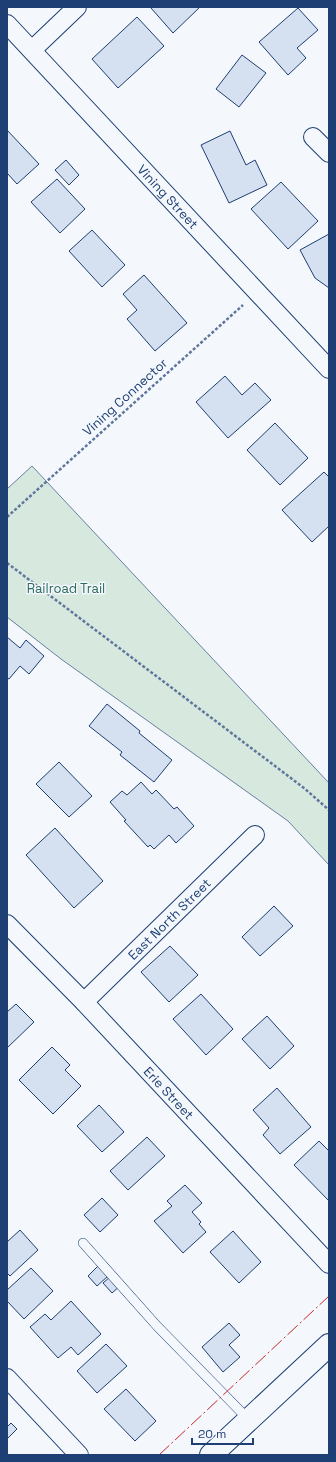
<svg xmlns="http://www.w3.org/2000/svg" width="336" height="1462" font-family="'Space Grotesk',sans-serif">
  <rect width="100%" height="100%" fill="#f4f7fb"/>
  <polygon fill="#d7e8df" stroke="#687fa3" points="32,466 329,783 329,865 288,821 61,659 7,617 7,489"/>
  <g fill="#d5e0f0" stroke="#1d3f73">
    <polygon points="152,7 200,7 173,33 151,8"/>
    <polygon points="298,8 318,30 297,48 306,58 288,75 259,42"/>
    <polygon points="137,17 164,46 118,88 92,59"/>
    <polygon points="242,55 266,73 239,107 216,89"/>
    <polygon points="7,130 39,164 17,184 7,173"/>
    <polygon points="230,131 246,165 255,160 267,185 229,203 201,145"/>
    <polygon points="66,160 79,175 69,185 55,170"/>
    <polygon points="57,179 85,209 60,233 31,202"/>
    <polygon points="281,182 318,221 288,249 251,209"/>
    <polygon points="92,230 125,265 102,287 69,251"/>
    <polygon points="329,234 329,288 315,278 300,250"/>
    <polygon points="144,275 187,323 155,351 127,319 137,310 123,294"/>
    <polygon points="225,376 242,395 255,383 271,400 228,438 196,402"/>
    <polygon points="275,423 308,458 280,485 247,450"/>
    <polygon points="324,472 329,477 329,526 312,542 282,510"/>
    <polygon points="7,637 20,648 26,640 44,656 29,674 20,666 9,679 7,678"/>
    <polygon points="107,704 140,731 139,733 172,760 154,782 120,755 122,752 89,726"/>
    <polygon points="59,762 92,796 69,817 36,784"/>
    <polygon points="141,782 152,794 156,790 174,809 177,807 194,826 176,843 169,835 154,849 150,845 148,847 124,821 126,820 110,802 122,791 127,795"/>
    <polygon points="55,828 103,881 74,908 26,855"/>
    <polygon points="274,906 293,926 260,956 242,937"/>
    <polygon points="170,946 198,975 169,1002 141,972"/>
    <polygon points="201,994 233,1029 206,1055 173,1019"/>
    <polygon points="16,1004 34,1022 7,1048 7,1012"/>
    <polygon points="267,1016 294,1046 270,1069 242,1039"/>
    <polygon points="52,1047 70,1065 65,1070 81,1086 53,1114 19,1080"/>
    <polygon points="277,1088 311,1127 280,1154 263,1135 269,1128 253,1110"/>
    <polygon points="99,1105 124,1132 102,1152 77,1126"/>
    <polygon points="147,1137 165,1156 128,1190 110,1171"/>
    <polygon points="319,1141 329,1151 329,1201 294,1165"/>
    <polygon points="185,1185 202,1203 192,1212 201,1222 199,1224 206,1232 183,1253 154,1221 172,1206 167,1201"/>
    <polygon points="102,1198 118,1215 100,1232 84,1215"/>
    <polygon points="20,1230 38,1250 10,1276 7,1273 7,1242"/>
    <polygon points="233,1231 261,1262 239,1283 210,1252"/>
    <polygon points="98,1266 108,1276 97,1286 88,1276"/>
    <polygon points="31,1268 53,1291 24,1319 7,1301 7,1290"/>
    <polygon points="111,1276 120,1286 112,1293 103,1283"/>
    <polygon points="71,1301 101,1334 78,1355 71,1347 58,1358 30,1327 45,1314 51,1320"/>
    <polygon points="229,1323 240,1335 229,1345 240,1357 223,1372 202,1347"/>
    <polygon points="106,1344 127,1366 97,1393 77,1371"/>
    <polygon points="126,1389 156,1421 135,1441 104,1409"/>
    <polygon points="11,1423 17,1429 7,1439 7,1427"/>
  </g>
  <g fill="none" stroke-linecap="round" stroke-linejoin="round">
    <g stroke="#1d3f73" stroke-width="10">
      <polyline id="lane" points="83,1243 157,1326 249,1420"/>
    </g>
    <g stroke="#1d3f73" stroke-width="20">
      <g id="street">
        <path id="s1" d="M7,24L329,369"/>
        <polyline points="32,50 77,7"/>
        <polyline points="313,137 329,153"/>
        <path id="s2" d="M7,924L84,1002L329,1264"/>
        <path id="s3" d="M84,1002L255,835"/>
        <polyline points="7,1378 79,1455"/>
      </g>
    </g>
    <g stroke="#1d3f73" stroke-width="24">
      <polyline id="secondary" points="211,1455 329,1345"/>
    </g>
    <g stroke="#5e769c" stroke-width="2.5" stroke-dasharray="3 2" stroke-linecap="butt">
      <polyline points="7,517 243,305"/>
      <polyline points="7,563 304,788 329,810"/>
    </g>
    <use href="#lane" stroke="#f4f7fb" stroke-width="9"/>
    <use href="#street" stroke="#f4f7fb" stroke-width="18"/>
    <use href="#secondary" stroke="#f4f7fb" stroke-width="22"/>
    <polyline stroke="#c62828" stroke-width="1" stroke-dasharray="14 3 2 3" stroke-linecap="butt" points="159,1455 329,1296"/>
  </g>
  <g text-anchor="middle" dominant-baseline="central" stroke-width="3" stroke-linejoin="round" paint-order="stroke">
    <g font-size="13" fill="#1d3f73" stroke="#f4f7fb">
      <text stroke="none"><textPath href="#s1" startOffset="236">Vining Street</textPath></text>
      <text transform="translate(125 397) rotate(-42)">Vining Connector</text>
      <text stroke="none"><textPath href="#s3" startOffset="119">East North Street</textPath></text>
      <text stroke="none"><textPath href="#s2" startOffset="234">Erie Street</textPath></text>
    </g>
    <g font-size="13" fill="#2c6c60" stroke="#f4f7fb">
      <text x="66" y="588">Railroad Trail</text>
    </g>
  </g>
  <rect width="336" height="1462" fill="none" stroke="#1d3f73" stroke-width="16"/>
  <path d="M192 1438v6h61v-6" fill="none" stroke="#1d3f73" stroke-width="2"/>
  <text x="198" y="1438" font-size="12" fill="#1d3f73" stroke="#f4f7fb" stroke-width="3" paint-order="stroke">20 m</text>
</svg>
